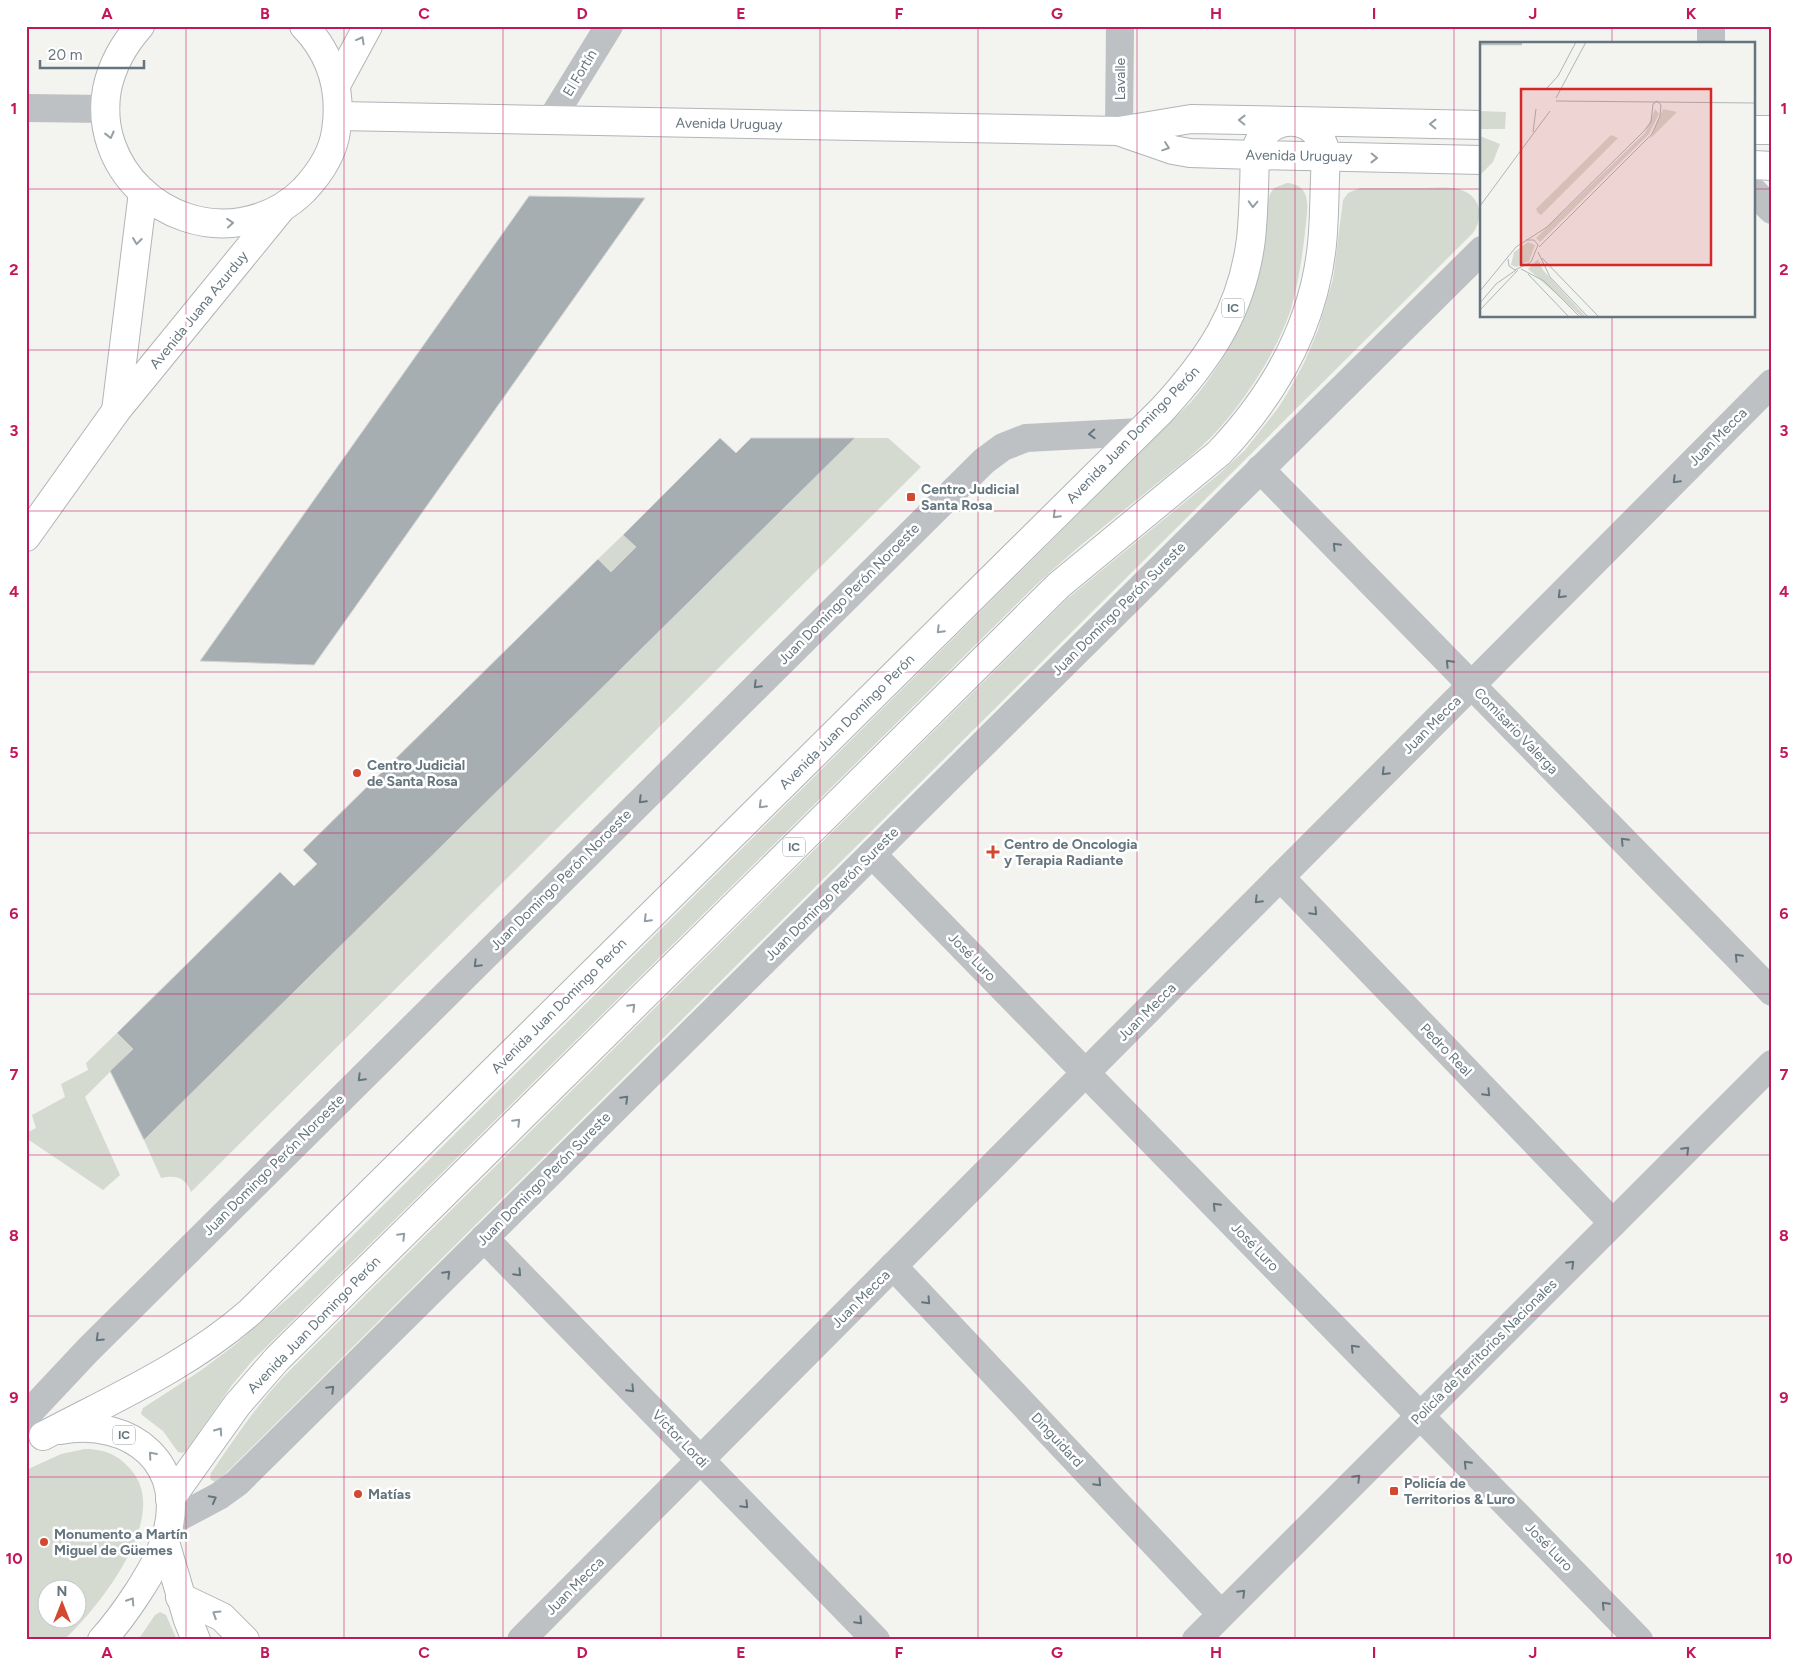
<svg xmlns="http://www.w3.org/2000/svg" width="1798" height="1666" font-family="Figtree,sans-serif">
  <rect width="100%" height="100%" fill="#f3f3f0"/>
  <g fill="#d5dad1" fill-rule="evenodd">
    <path d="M1287,183C1311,185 1308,205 1306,223C1303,252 1299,281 1291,309C1277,352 1239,411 1206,442C1188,460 1167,475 1148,491C1109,522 1071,552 1035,586L254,1359L232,1385L186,1451L182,1453L178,1452L163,1431L142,1415L141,1413L143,1408L200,1371L236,1344L302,1286L1191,402C1227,359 1251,313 1262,258C1265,237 1264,214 1270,194L1274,188Z"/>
    <path d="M1360,188C1382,188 1404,188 1426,188C1438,188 1453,186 1464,191C1482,199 1483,219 1473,233L219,1480L216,1482L211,1480L210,1477L211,1473C235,1438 258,1403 288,1372L1068,598L1219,474L1245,450L1278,408L1287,394L1304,363L1318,330L1333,279L1343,200L1348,193Z"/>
    <path d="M855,438H888L921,467L191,1192C185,1177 176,1175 161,1178L144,1140Z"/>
    <polygon points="623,535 636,547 611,572 598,559"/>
    <polygon points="117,1033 133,1049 85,1097 120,1175 103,1190 26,1138 26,1133 36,1128 32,1115 65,1097 61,1084 88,1070 86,1063"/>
    <path d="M85,1449C105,1449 119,1455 132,1471C171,1518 98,1608 64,1640H26V1470L61,1454ZM78,1588V1618H48V1588Z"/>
    <polygon points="160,1612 166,1615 177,1640 138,1640 155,1615"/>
  </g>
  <g fill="#a7aeb2" stroke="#d5d4d3">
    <polygon points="529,196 645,198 314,665 200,661"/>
    <polygon points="720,438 736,453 751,438 855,438 144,1140 110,1071 133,1049 117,1033 280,872 294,886 317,864 303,850 598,559 611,572 636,547 623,535"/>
  </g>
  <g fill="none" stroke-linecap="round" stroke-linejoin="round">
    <g stroke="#b0b5b8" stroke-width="30">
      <g id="secondary">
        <path d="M140,26C124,44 112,65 107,89C93,168 165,234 241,222C265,218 287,207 304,190C319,174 333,153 336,131C342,92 332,55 304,26"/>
        <polyline points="336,85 368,26"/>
        <polyline points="338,116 1119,131 1191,119 1291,121"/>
        <polyline points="1121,132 1173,150 1190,153 1255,155"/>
        <polyline points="116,411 143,192"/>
        <polyline points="26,537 116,411 280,210"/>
        <polyline points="180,1597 222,1617 245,1640"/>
      </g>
    </g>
    <g stroke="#b1b5b8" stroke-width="30">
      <g id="primary">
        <polyline points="1295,121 1482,125"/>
        <polyline points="1754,130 1772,130"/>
        <polyline points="1255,155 1482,160"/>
        <polyline points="1754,165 1772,166"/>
        <path d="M60,1430C132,1417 190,1465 165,1540C156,1569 123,1617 102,1640"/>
        <path d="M43,1436C115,1398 188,1366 250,1312L1161,411C1209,359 1242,311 1251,239C1254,211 1254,183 1255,155C1262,110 1322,111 1326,157C1324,186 1325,215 1322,244C1314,325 1274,395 1219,453L1059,585L277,1359L237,1405L170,1499"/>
        <polyline points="165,1542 188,1620 196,1640"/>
      </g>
    </g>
    <g stroke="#bdc1c4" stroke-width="28">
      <polyline points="1711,44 1711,26"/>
      <polyline points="26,108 106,109"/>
      <polyline points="551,120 609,26"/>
      <polyline points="1119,131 1120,26"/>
      <polyline points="1754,192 1772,210"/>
      <polyline points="1260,469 1772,992"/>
      <polyline points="872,854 1639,1640"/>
      <polyline points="1280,877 1613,1223"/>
      <polyline points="484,1238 876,1640"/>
      <polyline points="893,1266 1221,1614"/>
      <polyline points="26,1416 88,1350 984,461 1003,447 1026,438 1140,432"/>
      <polyline points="170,1522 219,1496 237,1483 1482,250"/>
      <polyline points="521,1640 1772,383"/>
      <polyline points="1196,1640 1772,1064"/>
    </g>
    <use href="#secondary" stroke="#fff" stroke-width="28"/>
    <use href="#primary" stroke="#fff" stroke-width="28"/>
  </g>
  <defs><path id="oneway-chevron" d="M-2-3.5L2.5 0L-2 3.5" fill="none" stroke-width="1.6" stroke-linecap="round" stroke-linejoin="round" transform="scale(1.25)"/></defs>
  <g stroke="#939ea5">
    <use href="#oneway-chevron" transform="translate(361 40) rotate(-61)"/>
    <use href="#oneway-chevron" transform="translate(1242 120) rotate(-179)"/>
    <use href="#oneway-chevron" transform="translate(1433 124) rotate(-179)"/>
    <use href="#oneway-chevron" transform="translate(110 135) rotate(76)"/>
    <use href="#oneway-chevron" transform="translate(1166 147) rotate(19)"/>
    <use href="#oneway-chevron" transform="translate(1374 158) rotate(1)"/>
    <use href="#oneway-chevron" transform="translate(1253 204) rotate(92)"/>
    <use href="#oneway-chevron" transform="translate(230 223) rotate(-5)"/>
    <use href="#oneway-chevron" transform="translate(137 241) rotate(97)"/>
    <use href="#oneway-chevron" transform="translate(1056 515) rotate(135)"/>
    <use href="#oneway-chevron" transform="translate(940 630) rotate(135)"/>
    <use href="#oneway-chevron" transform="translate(762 805) rotate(135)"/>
    <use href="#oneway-chevron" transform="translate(647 919) rotate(135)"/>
    <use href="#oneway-chevron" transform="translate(632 1007) rotate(-45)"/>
    <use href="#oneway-chevron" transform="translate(517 1122) rotate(-45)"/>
    <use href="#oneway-chevron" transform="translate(402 1236) rotate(-45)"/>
    <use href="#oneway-chevron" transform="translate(219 1431) rotate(-55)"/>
    <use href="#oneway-chevron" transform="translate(152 1455) rotate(-131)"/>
    <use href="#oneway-chevron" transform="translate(131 1601) rotate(-57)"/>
    <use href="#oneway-chevron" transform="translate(216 1614) rotate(-148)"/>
  </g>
  <g stroke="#65757e">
    <use href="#oneway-chevron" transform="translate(1092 434) rotate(177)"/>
    <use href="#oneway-chevron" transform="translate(1676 480) rotate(135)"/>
    <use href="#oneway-chevron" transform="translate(1336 546) rotate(-134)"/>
    <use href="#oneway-chevron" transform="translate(1561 595) rotate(135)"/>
    <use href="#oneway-chevron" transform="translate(1449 663) rotate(-134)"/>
    <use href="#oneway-chevron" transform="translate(757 685) rotate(135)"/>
    <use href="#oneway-chevron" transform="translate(1385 772) rotate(135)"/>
    <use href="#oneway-chevron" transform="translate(642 800) rotate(135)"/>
    <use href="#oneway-chevron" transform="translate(1624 841) rotate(-134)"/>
    <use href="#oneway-chevron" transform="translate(1258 900) rotate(135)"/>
    <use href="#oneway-chevron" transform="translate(1314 912) rotate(46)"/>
    <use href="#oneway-chevron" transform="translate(1738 957) rotate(-134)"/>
    <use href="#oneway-chevron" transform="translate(477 964) rotate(135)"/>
    <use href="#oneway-chevron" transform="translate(361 1078) rotate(135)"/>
    <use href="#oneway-chevron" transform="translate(1487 1093) rotate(46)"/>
    <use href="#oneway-chevron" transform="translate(625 1099) rotate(-45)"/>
    <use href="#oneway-chevron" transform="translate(1686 1150) rotate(-45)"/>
    <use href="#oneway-chevron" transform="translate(1216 1206) rotate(-134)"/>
    <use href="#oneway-chevron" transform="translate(1571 1264) rotate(-45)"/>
    <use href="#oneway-chevron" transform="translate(518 1273) rotate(46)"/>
    <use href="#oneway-chevron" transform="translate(447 1274) rotate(-45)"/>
    <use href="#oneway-chevron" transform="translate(927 1301) rotate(47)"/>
    <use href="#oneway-chevron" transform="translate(99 1338) rotate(136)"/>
    <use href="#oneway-chevron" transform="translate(1354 1348) rotate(-134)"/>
    <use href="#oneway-chevron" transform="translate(331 1389) rotate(-45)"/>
    <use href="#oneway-chevron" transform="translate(631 1389) rotate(46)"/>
    <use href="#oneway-chevron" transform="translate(1467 1464) rotate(-134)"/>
    <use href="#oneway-chevron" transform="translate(1357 1478) rotate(-45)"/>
    <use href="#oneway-chevron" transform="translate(1098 1483) rotate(47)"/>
    <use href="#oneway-chevron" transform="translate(213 1499) rotate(-28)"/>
    <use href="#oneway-chevron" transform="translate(745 1505) rotate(46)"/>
    <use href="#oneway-chevron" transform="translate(1242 1593) rotate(-45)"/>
    <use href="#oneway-chevron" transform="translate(1605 1605) rotate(-134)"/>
    <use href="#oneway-chevron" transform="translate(859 1621) rotate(46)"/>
  </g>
  <path fill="none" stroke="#c2185b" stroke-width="1" stroke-opacity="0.55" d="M186,26V1640M344,26V1640M503,26V1640M661,26V1640M820,26V1640M978,26V1640M1137,26V1640M1295,26V1640M1454,26V1640M1612,26V44M26,189H1482M1754,189H1772M1612,316V1640M26,350H1772M26,511H1772M26,672H1772M26,833H1772M26,994H1772M26,1155H1772M26,1316H1772M26,1477H1772"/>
  <g fill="#d34930" stroke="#fff" stroke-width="2">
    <rect x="906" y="492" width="10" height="10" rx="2.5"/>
    <circle cx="357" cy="773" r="5"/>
    <path d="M990.5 844.5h5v5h5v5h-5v5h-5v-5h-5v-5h5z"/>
    <rect x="1389" y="1486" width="10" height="10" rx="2.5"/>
    <circle cx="358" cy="1494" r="5"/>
    <circle cx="44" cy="1542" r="5"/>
  </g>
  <g text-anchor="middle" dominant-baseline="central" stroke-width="5" stroke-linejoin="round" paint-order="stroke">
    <g fill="#fff" stroke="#939ea5" stroke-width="1">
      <rect x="1222" y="298.5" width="22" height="19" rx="4"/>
      <rect x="783" y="837.5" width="22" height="19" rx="4"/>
      <rect x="113" y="1425.5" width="22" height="19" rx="4"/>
    </g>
    <g font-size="12" font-weight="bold" fill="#65757e">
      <text x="1233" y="308">IC</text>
      <text x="794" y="847">IC</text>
      <text x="124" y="1435">IC</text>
    </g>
    <g font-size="14" fill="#65757e" stroke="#fff">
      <text transform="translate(580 73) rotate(-59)">El Fortín</text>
      <text transform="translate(1120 79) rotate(-90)">Lavalle</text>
      <text transform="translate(729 124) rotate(1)">Avenida Uruguay</text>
      <text transform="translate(1299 156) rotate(1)">Avenida Uruguay</text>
      <text transform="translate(199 310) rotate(-51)">Avenida Juana Azurduy</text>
      <text transform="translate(1133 435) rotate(-46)">Avenida Juan Domingo Perón</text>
      <text transform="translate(1718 437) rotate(-45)">Juan Mecca</text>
      <text transform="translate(849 594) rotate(-45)">Juan Domingo Perón Noroeste</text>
      <text transform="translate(1119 609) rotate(-45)">Juan Domingo Perón Sureste</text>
      <text transform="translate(847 722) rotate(-45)">Avenida Juan Domingo Perón</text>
      <text transform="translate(1432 725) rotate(-45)">Juan Mecca</text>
      <text transform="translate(1516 731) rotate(46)">Comisario Valerga</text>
      <text transform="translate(561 880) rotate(-45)">Juan Domingo Perón Noroeste</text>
      <text transform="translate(832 894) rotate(-45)">Juan Domingo Perón Sureste</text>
      <text transform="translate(972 957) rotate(46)">José Luro</text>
      <text transform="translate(559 1006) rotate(-45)">Avenida Juan Domingo Perón</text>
      <text transform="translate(1147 1012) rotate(-45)">Juan Mecca</text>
      <text transform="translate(1446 1050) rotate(46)">Pedro Real</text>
      <text transform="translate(274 1165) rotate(-45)">Juan Domingo Perón Noroeste</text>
      <text transform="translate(544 1179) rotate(-45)">Juan Domingo Perón Sureste</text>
      <text transform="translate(1255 1247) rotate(46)">José Luro</text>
      <text transform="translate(861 1299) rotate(-45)">Juan Mecca</text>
      <text transform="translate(314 1325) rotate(-46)">Avenida Juan Domingo Perón</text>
      <text transform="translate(1484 1352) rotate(-45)">Policía de Territorios Nacionales</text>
      <text transform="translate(680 1439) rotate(46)">Víctor Lordi</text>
      <text transform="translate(1057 1440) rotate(47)">Dinguidard</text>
      <text transform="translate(1549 1547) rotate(46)">José Luro</text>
      <text transform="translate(575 1586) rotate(-45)">Juan Mecca</text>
    </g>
    <g font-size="14" font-weight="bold" fill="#65757e" stroke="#fff" text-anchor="start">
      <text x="921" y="489">Centro Judicial<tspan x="921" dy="16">Santa Rosa</tspan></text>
      <text x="367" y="765">Centro Judicial<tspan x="367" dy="16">de Santa Rosa</tspan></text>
      <text x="1004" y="844">Centro de Oncologia<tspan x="1004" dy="16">y Terapia Radiante</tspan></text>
      <text x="1404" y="1483">Policía de<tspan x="1404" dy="16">Territorios &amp; Luro</tspan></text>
      <text x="368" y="1494">Matías</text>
      <text x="54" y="1534">Monumento a Martín<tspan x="54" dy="16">Miguel de Güemes</tspan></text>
    </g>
  </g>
  <g transform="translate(1480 42)">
    <rect width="275" height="275" fill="#f3f3f0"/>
    <path d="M175,67L179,72L169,92L60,200L56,196L165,91ZM183,67L197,70L64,203L170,97ZM0,69L26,70L25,87H0ZM131,93L138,96L61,173L58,171L56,167ZM0,94L20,102L13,120L0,133ZM48,200L55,203L49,219L36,225L31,223L34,210ZM58,217L63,228L106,275H102L48,227Z" fill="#d5dad1"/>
    <path fill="none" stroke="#b6c2c5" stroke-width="2.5" d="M0,2H42"/>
    <path fill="none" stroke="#adb6b8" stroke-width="1" d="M67,46L78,34L96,0M76,56L106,0M76,59L275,61M53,90L56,67M0,164L70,69M59,205L172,92L180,74L181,63L177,59M58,210L70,235L108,275M62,216L119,275M28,217L29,224L35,228L51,220L58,203L54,198H46M41,227L64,239L100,275M48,232L89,275M0,249L36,205L67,185L163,90L171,80L173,62L177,59M0,261L16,242L36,228M0,268L38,228"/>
    <path fill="#d62828" fill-opacity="0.15" stroke="#d62828" stroke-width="2.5" d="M41,47H231V223H41Z"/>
    <rect width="275" height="275" fill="none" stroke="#65757e" stroke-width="2.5"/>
  </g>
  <rect width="1798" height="1666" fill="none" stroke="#ffffff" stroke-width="55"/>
  <g transform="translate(62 1604)"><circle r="24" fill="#ffffff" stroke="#c1c8cb"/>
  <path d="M0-4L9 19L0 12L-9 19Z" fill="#d34930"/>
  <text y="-8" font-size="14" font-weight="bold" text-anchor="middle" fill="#65757e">N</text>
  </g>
  <path d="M40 60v8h104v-8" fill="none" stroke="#65757e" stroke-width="2.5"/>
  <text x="48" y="60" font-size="15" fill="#65757e" stroke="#ffffff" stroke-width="4" paint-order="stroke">20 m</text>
  <rect x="28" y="28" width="1742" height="1610" fill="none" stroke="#c2185b" stroke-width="2"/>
  <g font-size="16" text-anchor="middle" font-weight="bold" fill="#c2185b">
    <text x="107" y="19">A</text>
    <text x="265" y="19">B</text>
    <text x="424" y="19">C</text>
    <text x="582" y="19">D</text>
    <text x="741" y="19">E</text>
    <text x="899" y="19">F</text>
    <text x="1057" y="19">G</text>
    <text x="1216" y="19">H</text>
    <text x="1374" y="19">I</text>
    <text x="1533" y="19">J</text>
    <text x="1691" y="19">K</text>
    <text x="14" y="114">1</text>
    <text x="1784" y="114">1</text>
    <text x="14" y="275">2</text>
    <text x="1784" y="275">2</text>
    <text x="14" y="436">3</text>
    <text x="1784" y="436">3</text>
    <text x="14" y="597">4</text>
    <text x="1784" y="597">4</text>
    <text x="14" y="758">5</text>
    <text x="1784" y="758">5</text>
    <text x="14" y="919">6</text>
    <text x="1784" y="919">6</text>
    <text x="14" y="1080">7</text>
    <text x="1784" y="1080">7</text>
    <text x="14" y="1241">8</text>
    <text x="1784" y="1241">8</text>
    <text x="14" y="1403">9</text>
    <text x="1784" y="1403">9</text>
    <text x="14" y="1564">10</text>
    <text x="1784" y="1564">10</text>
    <text x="107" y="1658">A</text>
    <text x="265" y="1658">B</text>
    <text x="424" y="1658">C</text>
    <text x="582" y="1658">D</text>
    <text x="741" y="1658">E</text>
    <text x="899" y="1658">F</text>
    <text x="1057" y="1658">G</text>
    <text x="1216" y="1658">H</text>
    <text x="1374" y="1658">I</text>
    <text x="1533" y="1658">J</text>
    <text x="1691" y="1658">K</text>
  </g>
</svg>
